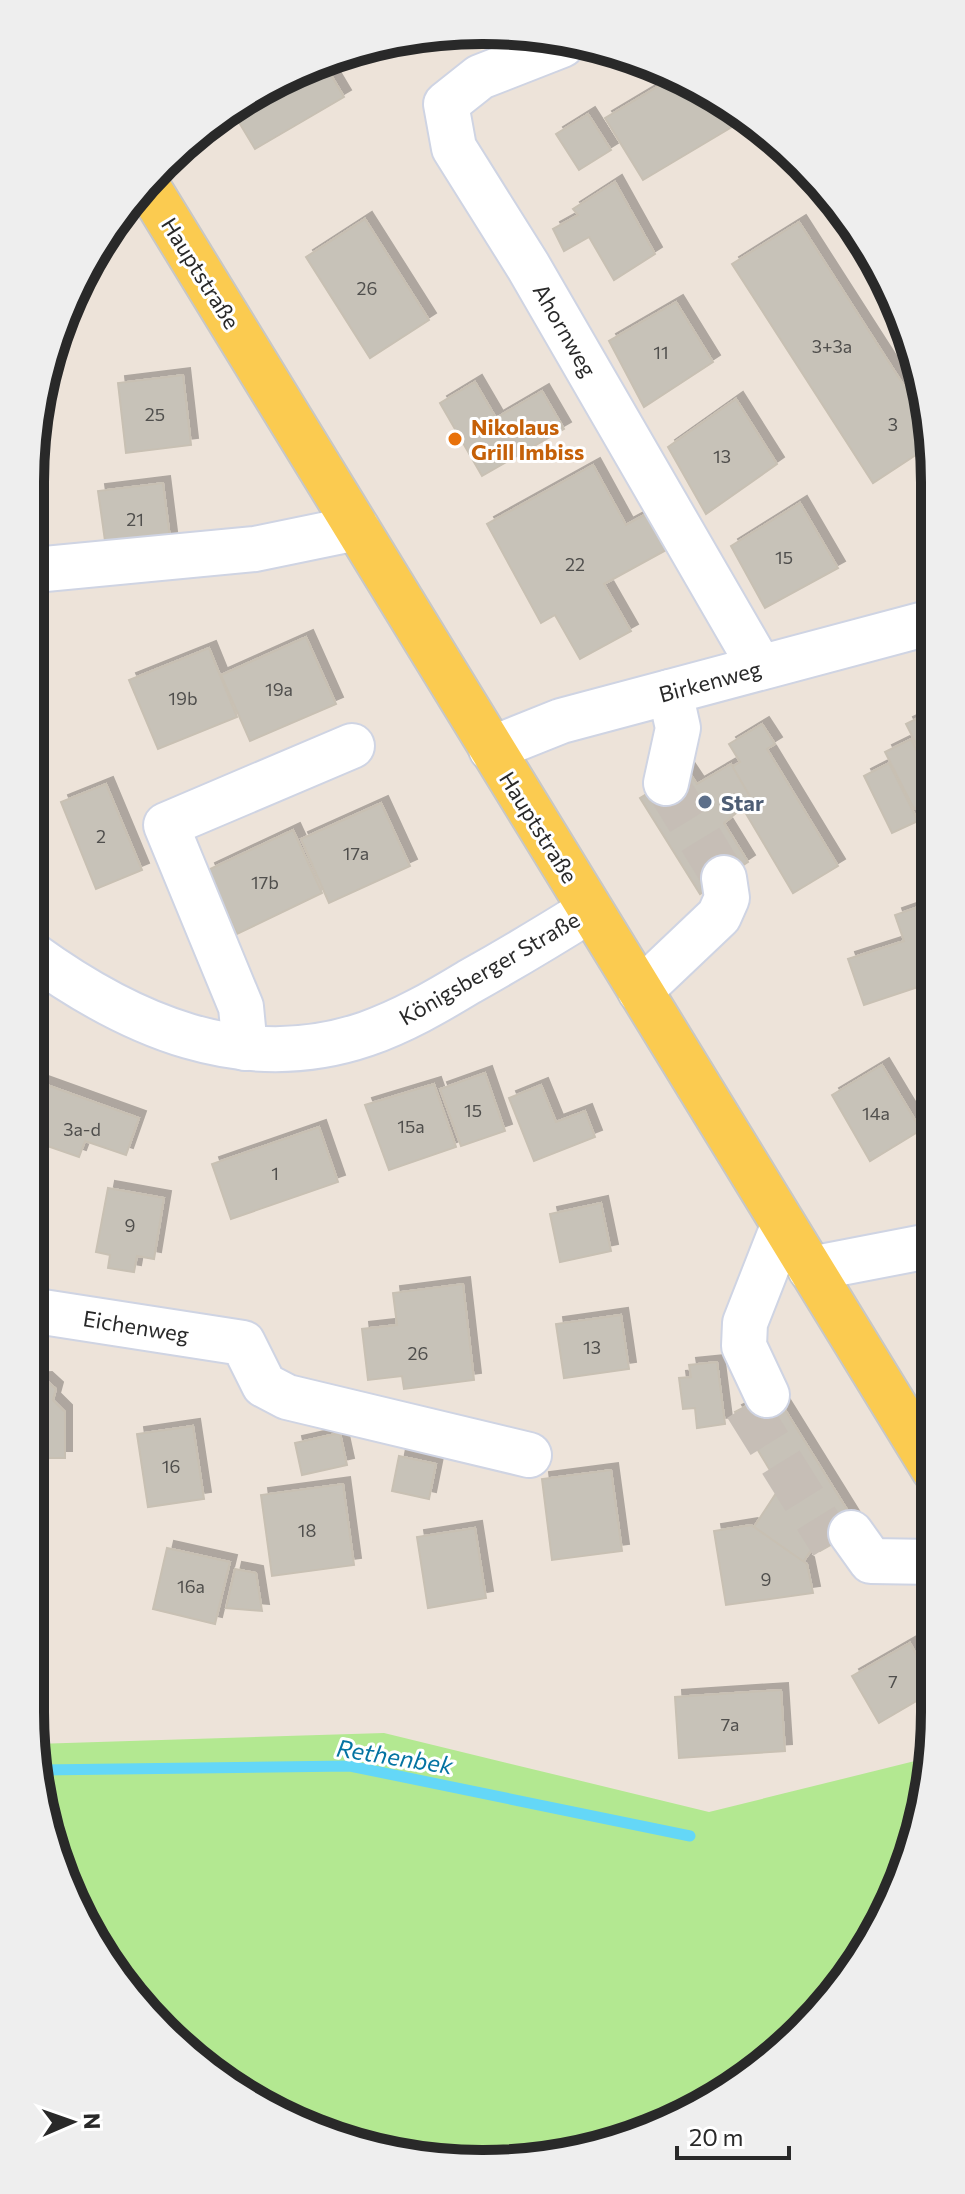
<svg xmlns="http://www.w3.org/2000/svg" width="965" height="2194" font-family="Commissioner,sans-serif">
  <defs>
    <filter id="shadow"><feDropShadow dx="7" dy="-7" stdDeviation="0" flood-color="#0004"/></filter>
  </defs>
  <rect width="100%" height="100%" fill="#ede3d9"/>
  <polygon fill="#b3e891" points="384,1733 709,1812 927,1758 911,1857 823,2010 708,2104 542,2160 395,2155 257,2104 142,2010 54,1857 35,1744"/>
  <g fill="none" stroke-linecap="round" stroke-linejoin="round">
    <polyline stroke="#64d7f7" stroke-width="11" points="40,1770 350,1766 690,1836"/>
  </g>
  <g fill="#c7c2b8" stroke="#c8c0b3" stroke-width="2" filter="url(#shadow)">
    <polygon points="325,65 344,97 255,149 234,114 283,76"/>
    <polygon points="674,77 724,102 737,124 643,180 605,118"/>
    <polygon points="588,114 611,150 579,170 556,134"/>
    <polygon points="615,182 655,254 614,280 589,237 564,251 553,229 578,215 573,209"/>
    <polygon points="365,219 429,320 370,358 306,257"/>
    <polygon points="799,222 931,428 931,445 873,483 732,264"/>
    <polygon points="676,302 713,362 644,407 609,341"/>
    <polygon points="183,375 191,445 126,453 118,383"/>
    <polygon points="475,382 496,418 542,391 564,429 482,476 440,403"/>
    <polygon points="736,399 777,464 706,514 668,447"/>
    <polygon points="593,465 626,525 657,508 677,544 604,584 631,631 580,659 555,615 541,623 487,524"/>
    <polygon points="163,483 171,546 107,555 98,491"/>
    <polygon points="30,487 41,561 30,563"/>
    <polygon points="800,503 838,568 765,608 731,546"/>
    <polygon points="306,637 336,704 250,741 221,675"/>
    <polygon points="209,648 237,717 158,749 129,680"/>
    <polygon points="932,711 932,775 906,724"/>
    <polygon points="762,724 775,744 767,749 838,866 793,893 722,773 740,762 729,744"/>
    <polygon points="911,739 932,783 932,800 914,809 885,752"/>
    <polygon points="889,763 918,821 892,833 864,776"/>
    <polygon points="731,764 752,800 724,823 748,862 700,894 640,798 687,769 697,784"/>
    <polygon points="106,784 142,870 96,889 61,802"/>
    <polygon points="381,803 410,866 329,903 301,839"/>
    <polygon points="293,830 322,893 237,934 208,870"/>
    <polygon points="921,906 933,941 933,982 864,1005 848,959 904,941 895,915"/>
    <polygon points="882,1065 921,1130 870,1161 832,1095"/>
    <polygon points="485,1073 505,1131 461,1146 440,1089"/>
    <polygon points="30,1079 139,1118 126,1155 85,1141 79,1157 30,1140"/>
    <polygon points="434,1084 456,1147 389,1170 365,1105"/>
    <polygon points="541,1085 556,1122 585,1111 595,1137 534,1161 509,1098"/>
    <polygon points="319,1127 338,1182 231,1219 212,1164"/>
    <polygon points="108,1188 164,1198 154,1259 137,1256 134,1272 108,1268 110,1255 96,1252"/>
    <polygon points="601,1203 611,1251 560,1262 550,1214"/>
    <polygon points="463,1284 474,1380 404,1389 402,1376 368,1380 362,1329 397,1325 393,1293"/>
    <polygon points="621,1315 629,1369 564,1378 556,1324"/>
    <polygon points="717,1362 725,1424 697,1428 695,1408 683,1409 679,1378 691,1377 689,1365"/>
    <polygon points="45,1379 56,1389 53,1400 65,1412 65,1458 30,1458 30,1380"/>
    <polygon points="774,1392 859,1529 820,1551 815,1545 803,1562 754,1527 780,1487 735,1412"/>
    <polygon points="193,1426 204,1499 148,1507 137,1434"/>
    <polygon points="340,1433 347,1465 302,1475 295,1443"/>
    <polygon points="399,1456 436,1464 429,1499 392,1491"/>
    <polygon points="611,1470 622,1551 552,1560 542,1479"/>
    <polygon points="343,1484 354,1565 272,1576 261,1495"/>
    <polygon points="751,1525 807,1564 813,1593 726,1605 714,1531"/>
    <polygon points="475,1528 486,1598 428,1608 417,1537"/>
    <polygon points="167,1548 230,1562 215,1624 153,1609"/>
    <polygon points="235,1569 256,1573 262,1611 226,1608"/>
    <polygon points="910,1643 935,1690 879,1723 852,1676"/>
    <polygon points="781,1690 785,1751 679,1758 675,1697"/>
  </g>
  <g fill="none" stroke-linecap="round" stroke-linejoin="round">
    <g stroke="#c6beb6" stroke-width="44" stroke-dasharray="44 22" stroke-linecap="butt">
      <polyline points="666,783 724,878"/>
      <polyline points="746,1406 832,1544"/>
    </g>
    <g stroke="#cfd4e3" stroke-width="48">
      <g id="minor">
        <polyline points="562,45 480,77 446,104 454,148 528,266 760,667"/>
        <polyline points="45,569 255,549 357,528"/>
        <polyline points="491,749 561,721 932,622"/>
        <polyline points="666,783 678,728 670,692"/>
        <path d="M30,953C129,1025 243,1076 366,1034C403,1021 436,1002 469,982C510,959 550,935 590,910"/>
        <polyline points="640,991 719,916 727,898 724,878"/>
        <polyline points="245,1048 241,1007 166,825 352,746"/>
        <polyline points="810,1269 934,1245"/>
        <polyline points="30,1310 243,1343 264,1385 287,1397 529,1455"/>
        <polyline points="767,1395 744,1346 745,1323 783,1226"/>
        <polyline points="851,1533 871,1561 935,1562"/>
      </g>
    </g>
    <g stroke="#c7c7c7" stroke-width="48">
      <polyline id="major" points="145,182 934,1470"/>
    </g>
    <use href="#minor" stroke="#fff" stroke-width="44"/>
    <use href="#major" stroke="#fbcb50" stroke-width="44"/>
  </g>
  <circle fill="#e8710a" stroke="#fff" stroke-width="3" cx="455" cy="439" r="8"/>
  <circle fill="#5c6f8a" stroke="#fff" stroke-width="3" cx="705" cy="802" r="8"/>
  <g text-anchor="middle" dominant-baseline="central" stroke-width="6" stroke-linejoin="round" paint-order="stroke">
    <g font-size="18" fill="#504f4d">
      <text x="367" y="288">26</text>
      <text x="832" y="346">3+3a</text>
      <text x="661" y="352">11</text>
      <text x="155" y="414">25</text>
      <text x="893" y="424">3</text>
      <text x="722" y="456">13</text>
      <text x="135" y="519">21</text>
      <text x="784" y="557">15</text>
      <text x="575" y="564">22</text>
      <text x="279" y="689">19a</text>
      <text x="183" y="698">19b</text>
      <text x="101" y="836">2</text>
      <text x="356" y="853">17a</text>
      <text x="265" y="882">17b</text>
      <text x="473" y="1110">15</text>
      <text x="876" y="1113">14a</text>
      <text x="411" y="1126">15a</text>
      <text x="82" y="1129">3a-d</text>
      <text x="275" y="1173">1</text>
      <text x="130" y="1225">9</text>
      <text x="592" y="1347">13</text>
      <text x="418" y="1353">26</text>
      <text x="171" y="1466">16</text>
      <text x="307" y="1530">18</text>
      <text x="766" y="1579">9</text>
      <text x="191" y="1586">16a</text>
      <text x="893" y="1681">7</text>
      <text x="730" y="1724">7a</text>
    </g>
    <g font-size="22" fill="#292929" stroke="#fff">
      <text transform="translate(201 273) rotate(58)">Hauptstraße</text>
      <text transform="translate(565 330) rotate(60)">Ahornweg</text>
      <text transform="translate(710 681) rotate(-15)">Birkenweg</text>
      <text transform="translate(539 827) rotate(58)">Hauptstraße</text>
      <text transform="translate(489 968) rotate(-30)">Königsberger Straße</text>
      <text transform="translate(136 1326) rotate(9)">Eichenweg</text>
    </g>
    <g font-size="22" font-weight="bold" fill="#c56008" stroke="#fff" text-anchor="start">
      <text x="471" y="426">Nikolaus<tspan x="471" dy="25">Grill Imbiss</tspan></text>
    </g>
    <g font-size="22" font-weight="bold" fill="#4e5e75" stroke="#fff" text-anchor="start">
      <text x="721" y="802">Star</text>
    </g>
    <g font-size="24" font-style="italic" fill="#0473a2" stroke="#fff">
      <text transform="translate(395 1756) rotate(9)">Rethenbek</text>
    </g>
  </g>
  <path d="M0 0H965V2194H0ZM482 44H483A438 438 0 0 1 921 482V1712A438 438 0 0 1 483 2150H482A438 438 0 0 1 44 1712V482A438 438 0 0 1 482 44Z" fill="#eee" fill-rule="evenodd"/>
  <path fill="none" stroke="#292929" stroke-width="10" d="M482 44H483A438 438 0 0 1 921 482V1712A438 438 0 0 1 483 2150H482A438 438 0 0 1 44 1712V482A438 438 0 0 1 482 44Z"/>
  <g transform="translate(72 2122) rotate(88)" stroke="#ffffff" stroke-width="6" paint-order="stroke">
  <path d="M0-6L14 30L0 20L-14 30Z" fill="#292929"/>
  <text y="-12" font-size="22" font-weight="bold" text-anchor="middle" fill="#292929">N</text>
  </g>
  <path d="M677 2146v12h112v-12" fill="none" stroke="#292929" stroke-width="4"/>
  <text x="689" y="2146" font-size="24" fill="#292929" stroke="#ffffff" stroke-width="6" paint-order="stroke">20 m</text>
</svg>
